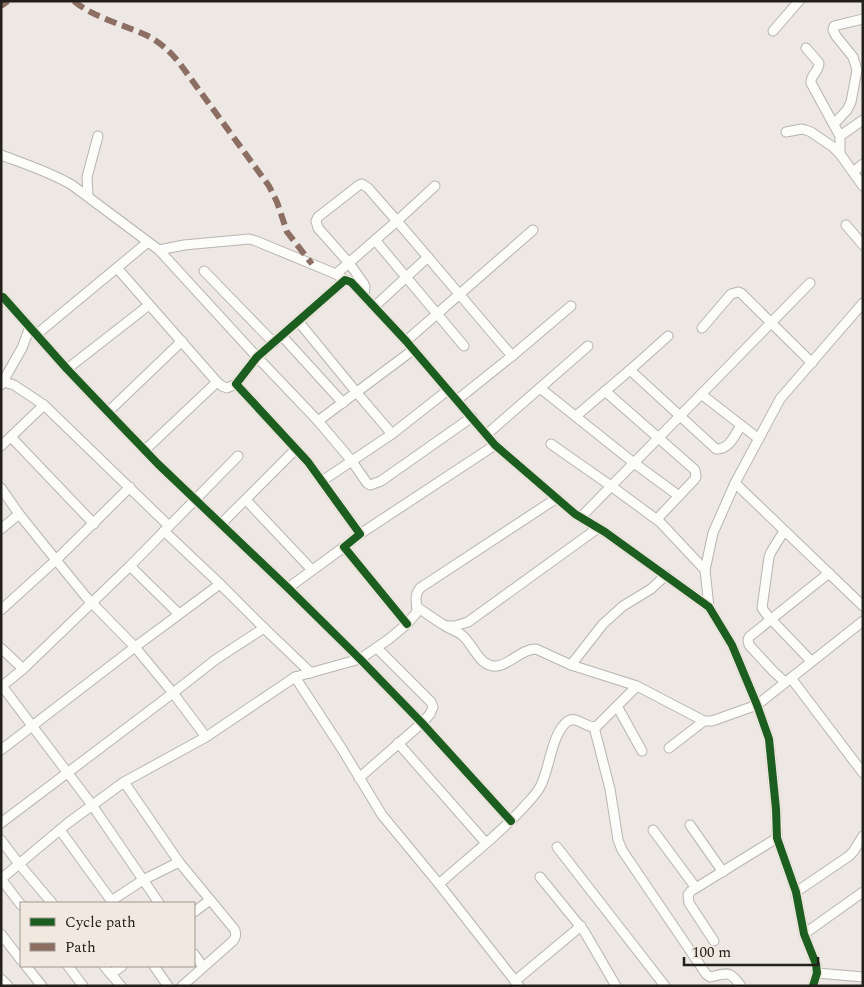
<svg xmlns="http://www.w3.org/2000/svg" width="864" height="987" font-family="Spectral,serif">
  <rect width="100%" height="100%" fill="#ede8e3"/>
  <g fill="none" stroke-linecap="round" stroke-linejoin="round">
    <g stroke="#b8b4b0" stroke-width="11">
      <g id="minor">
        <polyline points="773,31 799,1"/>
        <path d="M806,48L819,63C819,72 810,75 811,83L840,136V154"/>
        <polyline points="834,124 847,110 851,102 857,70 853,57 836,36 833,30 834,26 838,25 863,19"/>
        <polyline points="786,132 802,129 806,130 811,132 833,147 840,154 863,186"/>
        <polyline points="840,136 863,120"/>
        <path d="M1,155C25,164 50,172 72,185L159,250L257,357L318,421L351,460L367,483L370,485L381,481L472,417"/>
        <polyline points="853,172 863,164"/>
        <polyline points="88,196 87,177 98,136"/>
        <polyline points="846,225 863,245"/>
        <polyline points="375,240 464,346"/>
        <polyline points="159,250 184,245 249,239 256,241 336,274 345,280"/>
        <polyline points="117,268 217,382 222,386 227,388 236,384"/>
        <polyline points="204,271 274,343"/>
        <polyline points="336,274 397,221 435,186"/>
        <polyline points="364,296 365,287 364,284 349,263 318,228 316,221 318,217 359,185 362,184 368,188 397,221 512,356"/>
        <polyline points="3,297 67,369 108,412 158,464 288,588 360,659 422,723 511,821"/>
        <polyline points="374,307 428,257"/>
        <polyline points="298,321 357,393 392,434"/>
        <polyline points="702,328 731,294 738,292 741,293 812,363"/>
        <polyline points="37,334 148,242"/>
        <polyline points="282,336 343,403"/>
        <polyline points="406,341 533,230"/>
        <polyline points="67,369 149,305"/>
        <path d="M630,370L716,449C729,450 735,435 741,425"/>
        <polyline points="1,381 14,385 44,405 169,526"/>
        <polyline points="1,385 22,348 30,327"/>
        <polyline points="540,388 634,463 679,496"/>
        <polyline points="605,391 695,470 696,477 694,480 657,519"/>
        <polyline points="701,394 759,439"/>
        <polyline points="457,400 512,356 571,306"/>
        <polyline points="108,412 182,341"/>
        <polyline points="576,416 630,370 668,336"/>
        <polyline points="318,421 413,350"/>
        <polyline points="486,435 588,346"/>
        <polyline points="11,437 94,524"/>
        <polyline points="551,444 611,486 660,522 705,570"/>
        <polyline points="1,446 44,405"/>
        <polyline points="145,450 217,382"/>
        <polyline points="322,481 392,434 448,390"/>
        <polyline points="735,483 863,606"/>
        <polyline points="1,488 19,514"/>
        <polyline points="246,500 312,570"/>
        <polyline points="581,517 810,283"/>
        <polyline points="222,523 296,449"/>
        <polyline points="1,529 19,514 56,560 130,487"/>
        <polyline points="164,531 220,584"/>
        <polyline points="784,531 771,552 769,557 762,608 767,615 811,661"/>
        <polyline points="360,534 495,445"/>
        <polyline points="130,566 179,614"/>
        <polyline points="288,588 344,547"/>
        <path d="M417,607C427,614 437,621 447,627C452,630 459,632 463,636C474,646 480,668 497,666C511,664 521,649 536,649L571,665L637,686L704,721H712L757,705L863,621"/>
        <polyline points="709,607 705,570 713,533 735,483 780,399 863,303"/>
        <polyline points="1,610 56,560 87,598 135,647 173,693 206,737"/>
        <polyline points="407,624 344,547 360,534 308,462 236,384 257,357 345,280 351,282 406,341 495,445 575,514 605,532 709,607 732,645 757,705 769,739 776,809 777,838 796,892 804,934 816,964 817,973 813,986"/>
        <polyline points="447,626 455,626 468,622 598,528"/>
        <polyline points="264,628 311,673"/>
        <polyline points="1,648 23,669"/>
        <polyline points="571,665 603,624 623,606 651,589 666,575"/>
        <polyline points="295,677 342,749 382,815 439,884 519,986"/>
        <polyline points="791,678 863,773"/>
        <polyline points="785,682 773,671 749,645 748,640 749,637 829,573"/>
        <polyline points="2,686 92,805 159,903"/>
        <polyline points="1,687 23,669 130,566 238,456"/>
        <polyline points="617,706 642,751"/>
        <path d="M594,727L610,789L618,840L622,850L706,974L710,977C728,973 729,970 741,986"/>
        <polyline points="398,743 486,843"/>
        <polyline points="669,748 704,721"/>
        <polyline points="1,750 135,647 220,584 264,628 215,660 173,693 1,823"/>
        <polyline points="359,778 422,723 430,714 433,707 431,702 377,648"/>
        <path d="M124,782L179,862L235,930C236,935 236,937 233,941L182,986"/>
        <polyline points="690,825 723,872"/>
        <polyline points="60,830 113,903"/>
        <polyline points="653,830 696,888"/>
        <polyline points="1,840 19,864 52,903"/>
        <polyline points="557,847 665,986"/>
        <polyline points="540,877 584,931 616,986"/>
        <path d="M439,884C467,859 497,836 522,809C529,801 537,794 541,785C550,767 552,732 568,721C577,715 587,730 597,726L637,686"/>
        <polyline points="796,892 849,856 853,852 863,836"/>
        <polyline points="111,901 143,880 179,862"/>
        <polyline points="21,905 1,879 68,823 124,782 206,737 295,677 360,659 389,639 407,624 417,612 416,598 417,593 420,588 557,498"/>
        <polyline points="194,912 210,900"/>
        <polyline points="1,934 21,960"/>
        <polyline points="804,934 863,892"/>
        <polyline points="714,941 689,903 688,895 691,891 777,838"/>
        <polyline points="194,954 203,967"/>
        <polyline points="26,966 42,986"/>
        <polyline points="68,966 83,986"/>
        <polyline points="104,966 121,986"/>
        <polyline points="154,966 168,986"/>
        <polyline points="817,973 863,977"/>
        <polyline points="111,974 122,966"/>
        <polyline points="1,979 8,986"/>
        <polyline points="515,981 581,926"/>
      </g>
    </g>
    <use href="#minor" stroke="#fcfcfb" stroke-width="9"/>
    <g stroke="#8d6e63" stroke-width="6" stroke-dasharray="12 6" stroke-linecap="butt">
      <path d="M74,1C92,17 125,25 148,36C160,42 169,51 178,61L269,186L277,202L287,232L312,264"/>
      <polyline points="1,6 8,1"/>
    </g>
    <g stroke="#f1e8df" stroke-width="11">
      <g id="cycleway">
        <polyline points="3,297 67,369 108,412 158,464 288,588 360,659 422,723 511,821"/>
        <polyline points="407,624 344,547 360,534 308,462 236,384 257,357 345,280 351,282 406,341 495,445 575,514 605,532 709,607 732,645 757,705 769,739 776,809 777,838 796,892 804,934 816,964 817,973 813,986"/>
      </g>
    </g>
    <use href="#cycleway" stroke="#1b5e20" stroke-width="8"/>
  </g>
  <rect width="864" height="987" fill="none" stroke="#23201c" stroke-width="5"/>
  <rect x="20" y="902" width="175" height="65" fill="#f1e8df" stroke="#9f9891"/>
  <rect x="30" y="918" width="25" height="8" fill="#1b5e20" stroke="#9f9891"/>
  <text x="65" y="927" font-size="15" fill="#23201c">Cycle path</text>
  <rect x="30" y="943" width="25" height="8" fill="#8d6e63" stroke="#9f9891"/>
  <text x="65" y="952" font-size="15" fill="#23201c">Path</text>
  <path d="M684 957v8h134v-8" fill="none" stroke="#23201c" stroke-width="2.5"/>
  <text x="692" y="957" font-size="15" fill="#23201c" stroke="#f1e8df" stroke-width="4" paint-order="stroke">100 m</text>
</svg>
